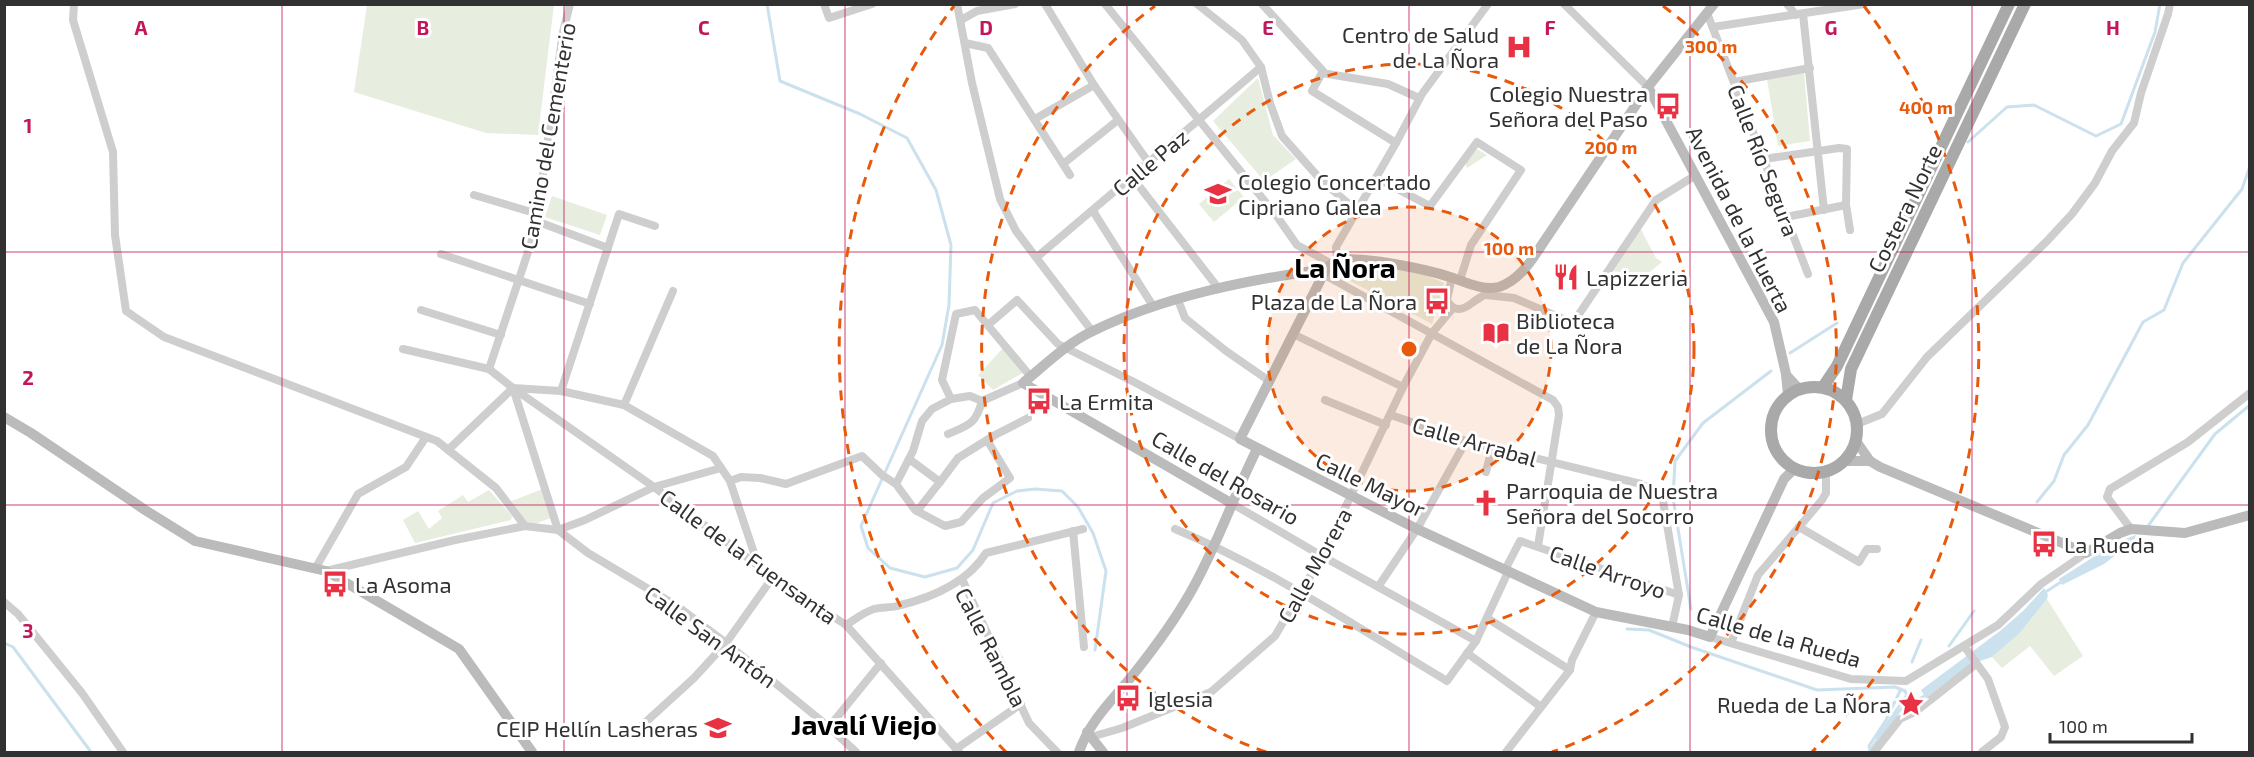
<svg xmlns="http://www.w3.org/2000/svg" width="2254" height="757" font-family="'Exo 2',sans-serif">
  <rect width="100%" height="100%" fill="#fff"/>
  <g fill="#e7eedf">
    <polygon points="367,5 554,5 538,135 486,133 354,92"/>
    <polygon points="1804,73 1810,141 1778,146 1767,79"/>
    <polygon points="1258,78 1273,135 1296,159 1264,181 1213,121"/>
    <polygon points="1477,149 1487,155 1467,168 1465,163"/>
    <polygon points="1229,179 1244,197 1214,222 1199,204"/>
    <polygon points="552,196 607,215 600,235 545,217"/>
    <polygon points="1639,226 1656,258 1662,262 1645,276 1637,273 1608,271"/>
    <polygon points="1347,263 1414,270 1444,283 1432,324 1335,273"/>
    <polygon points="1005,346 1026,371 993,390 978,375"/>
    <polygon points="545,488 554,517 537,523 522,522 507,503"/>
    <polygon points="489,490 512,516 511,520 415,543 403,520 418,511 429,529 442,518 438,511 463,495 468,502"/>
    <polygon points="2047,599 2083,656 2054,676 2030,646 2002,668 1992,657 2019,634"/>
  </g>
  <g fill="#cbe1ed">
    <polygon points="2136,535 2134,541 2104,564 2062,585 2059,579 2117,542"/>
    <polygon points="2044,588 2048,595 2047,599 2019,634 1992,657 1971,664 1926,698 1921,690 2000,631 2023,611"/>
  </g>
  <g fill="none" stroke-linecap="round" stroke-linejoin="round">
    <g stroke="#cbe1ed" stroke-width="3">
      <polyline points="767,4 780,81 860,114 907,138 936,190 951,245 949,305 942,345 861,526 868,548 890,568 925,577 957,568 973,550 993,503 1017,491 1035,489 1062,491 1078,507 1093,533 1106,571 1095,650"/>
      <polyline points="1968,142 2007,107 2034,105 2096,136 2121,124 2155,32 2160,4"/>
      <polyline points="1790,353 1837,323"/>
      <polyline points="2037,502 2054,481 2064,455 2088,425 2143,322 2164,310 2183,263 2242,189 2250,166"/>
      <polyline points="2148,526 2215,434 2250,405"/>
      <polyline points="2044,593 2064,580"/>
      <polyline points="1691,609 1673,498 1675,461 1703,423 1771,371"/>
      <polyline points="1627,629 1649,630 1691,647 1817,690 1895,687 1905,691 1911,704"/>
      <polyline points="4,643 13,647 91,752"/>
      <polyline points="1949,646 1974,611"/>
      <polyline points="1912,662 1921,640"/>
      <polyline points="1877,738 1907,695"/>
      <polyline points="1870,750 1900,710 1926,695"/>
      <polyline points="1870,750 1869,746 1886,720 1901,689"/>
    </g>
    <g stroke="#cecece" stroke-width="8">
      <polyline points="74,4 73,20 113,152 115,235 126,311 164,337 437,441 496,488 525,526"/>
      <polyline points="824,4 829,18 872,4"/>
      <polyline points="957,4 972,83 1000,199 1016,231 1092,331"/>
      <polyline points="1045,4 1094,85 1149,163"/>
      <polyline points="1105,4 1276,215 1297,245 1332,264"/>
      <polyline points="1197,4 1242,40 1261,67 1270,103 1282,136 1321,180 1356,210"/>
      <polyline points="1262,4 1323,71 1312,91 1396,143"/>
      <polyline points="1564,4 1648,87"/>
      <polyline points="1787,4 1796,15"/>
      <polyline points="1707,13 1808,274"/>
      <polyline points="1803,14 1824,210"/>
      <polyline points="961,20 977,11 1015,4"/>
      <polyline points="1713,27 1864,4"/>
      <polyline points="965,43 988,48 1070,175"/>
      <polyline points="1322,73 1388,84 1419,98"/>
      <polyline points="1734,82 1810,68"/>
      <polyline points="1035,119 1094,85"/>
      <polyline points="1764,159 1839,148 1847,149 1846,205 1850,230"/>
      <polyline points="1063,164 1118,120"/>
      <polyline points="1132,177 1219,289"/>
      <polyline points="1376,178 1430,206 1477,142 1521,170 1471,245 1460,280"/>
      <polyline points="474,195 538,214"/>
      <polyline points="1093,211 1153,306"/>
      <polyline points="1786,217 1846,205"/>
      <polyline points="536,221 608,248"/>
      <polyline points="441,254 590,304"/>
      <polyline points="1037,257 1261,67"/>
      <polyline points="1337,261 1336,247 1396,143 1422,94 1488,4"/>
      <polyline points="1323,274 1553,400 1558,407 1559,415 1538,546"/>
      <path d="M1452,277L1447,300C1453,312 1462,311 1472,303C1478,298 1484,296 1489,291"/>
      <polyline points="1486,295 1514,298 1573,323 1656,200 1696,175"/>
      <polyline points="1178,300 1185,318 1226,351 1268,380"/>
      <polyline points="421,310 501,335"/>
      <polyline points="988,325 1017,300 1058,344 1136,383 1240,439"/>
      <polyline points="1293,334 1403,387"/>
      <polyline points="403,349 489,369 513,388 561,391 624,405 713,456 730,481 758,565"/>
      <polyline points="489,369 535,231 563,32 570,4"/>
      <polyline points="513,388 654,487 773,577 846,625 959,752"/>
      <polyline points="513,388 558,530 588,553 677,606 726,643 829,727 856,752"/>
      <polyline points="561,391 619,214 655,226"/>
      <polyline points="951,399 942,380 956,314 975,310 1031,377"/>
      <polyline points="1325,400 1386,425"/>
      <polyline points="624,405 673,291"/>
      <polyline points="1391,415 1466,441 1641,484 1662,495 1679,595 1672,627"/>
      <polyline points="1857,424 1882,414 1927,357 2047,241 2072,214 2095,183 2112,151 2134,123 2141,93 2168,14 2170,4"/>
      <path d="M948,434C969,425 976,424 982,401"/>
      <polyline points="448,450 513,388"/>
      <polyline points="909,459 940,482 958,458 995,435 1028,418"/>
      <polyline points="1486,472 1492,448"/>
      <polyline points="730,481 741,477 760,478 786,484 862,456 882,475 896,484 915,510 945,526 961,522 983,498 1010,478 987,440"/>
      <polyline points="896,484 913,451 922,421 932,409 951,399 970,396 982,401 1023,383"/>
      <polyline points="1231,503 1322,556 1476,641"/>
      <polyline points="917,511 940,482"/>
      <polyline points="1799,527 1859,562 1867,549 1877,549"/>
      <path d="M1175,529C1271,569 1358,628 1447,681L1476,641L1508,572"/>
      <polyline points="2131,529 2107,497 2110,489 2188,442 2250,393"/>
      <polyline points="1073,531 1084,647"/>
      <polyline points="315,569 358,494 406,467 426,437"/>
      <polyline points="1505,570 1520,541 1679,595"/>
      <polyline points="326,571 455,540 525,526 558,530 585,520 654,487 721,468"/>
      <polyline points="962,579 1029,723 1057,752"/>
      <polyline points="1378,587 1417,529 1466,441"/>
      <polyline points="4,602 18,614 82,693 123,752"/>
      <polyline points="1487,618 1570,670"/>
      <path d="M846,625C854,620 864,612 874,609C881,607 890,608 897,606C931,598 967,583 986,553L1083,529"/>
      <polyline points="1710,637 1851,679 1906,681 1998,625 2041,584 2086,553"/>
      <polyline points="1731,643 1758,575 1822,500 1826,493 1826,471"/>
      <polyline points="1964,646 1988,679 2005,727 2001,737 1982,752"/>
      <polyline points="1467,653 1541,707"/>
      <polyline points="829,727 881,663"/>
      <polyline points="637,730 694,678 726,643 773,577"/>
      <polyline points="1091,737 1122,728 1211,692 1275,636 1322,556 1403,387 1432,333 1453,308"/>
      <polyline points="956,749 1021,704"/>
      <polyline points="1506,752 1570,670 1572,660 1596,612"/>
      <polyline points="1874,752 1900,719 1915,712 1976,664"/>
    </g>
    <g stroke="#bbb" stroke-width="10">
      <path d="M1714,4L1648,87L1541,246C1531,262 1518,281 1499,287C1483,291 1465,282 1450,277C1429,270 1356,254 1337,261C1333,262 1329,266 1326,269L1240,439L1417,529L1596,612L1688,630L1710,637L1784,479L1795,468"/>
      <polyline points="1648,87 1774,322 1786,374 1788,395"/>
      <polyline points="1786,375 1799,389"/>
      <polyline points="4,417 31,433 145,510 195,541 326,571 459,649 532,752"/>
      <polyline points="1856,441 1870,461 1880,467 2086,553 2120,533 2131,529 2185,533 2250,515"/>
      <polyline points="1844,461 1870,461"/>
      <path d="M1231,503L1023,383C1045,365 1067,343 1093,331C1165,296 1247,280 1326,269"/>
      <polyline points="1087,732 1103,752"/>
      <path d="M1079,752C1091,718 1115,698 1136,671C1155,647 1174,621 1189,595C1216,549 1233,497 1257,449"/>
    </g>
    <g stroke="#a9a9a9" stroke-width="12">
      <circle cx="1814" cy="430" r="43"/>
      <polyline points="1823,387 1837,366 2009,4"/>
      <polyline points="1846,400 1851,369 2025,4"/>
    </g>
  </g>
  <path fill="none" stroke="#c2185b" stroke-width="1.5" stroke-opacity="0.55" d="M282,4V752M564,4V752M845,4V752M1127,4V752M1409,4V752M1690,4V752M1972,4V752M4,252H2250M4,505H2250"/>
  <circle cx="1409" cy="349" r="142" fill="#e8590c" fill-opacity=".12"/>
  <g fill="none" stroke="#e8590c" stroke-width="3" stroke-dasharray="10 8">
    <circle cx="1409" cy="349" r="142"/>
    <circle cx="1409" cy="349" r="285"/>
    <path d="M1266 752A427 427 0 0 1 1155 6M1663 6A427 427 0 0 1 1552 752"/>
    <path d="M1006 752A570 570 0 0 1 954 6M1864 6A570 570 0 0 1 1812 752"/>
  </g>
  <defs>
    <g id="hospital-bare" transform="scale(2.07)"><path d="M-5-5h3v3.5h4V-5h3V5h-3V1.5h-4V5h-3Z" fill="#e83243" stroke="#fff" stroke-width="2.5" paint-order="stroke"/></g>
    <g id="bus-bare" transform="scale(2.07)"><path d="M-5-6H5V4H4V6H2V4H-2V6H-4V4H-5ZM-3.5-4V0h7V-4ZM-3.5 1.2v1.5H-2V1.2ZM2 1.2v1.5H3.5V1.2Z" fill="#e83243" stroke="#fff" stroke-width="2.5" paint-order="stroke"/></g>
    <g id="school-bare" transform="scale(2.07)"><path d="M0-5L7-2L0 1L-7-2ZM-4 1L0 2.5L4 1V4Q0 6-4 4Z" fill="#e83243" stroke="#fff" stroke-width="2.5" paint-order="stroke"/></g>
    <g id="restaurant-bare" transform="scale(2.07)"><path d="M-5-6h1v4h1v-4h1v4h1v-4h1v5L-1.5 .5V6h-2V.5L-5-1ZM5-6V6H3V1.5H1.5Q1.5-4 5-6Z" fill="#e83243" stroke="#fff" stroke-width="2.5" paint-order="stroke"/></g>
    <g id="library-bare" transform="scale(2.07)"><path d="M-6-4Q-3-5.5-.7-3.5V5Q-3 3-6 4ZM6-4Q3-5.5 .7-3.5V5Q3 3 6 4Z" fill="#e83243" stroke="#fff" stroke-width="2.5" paint-order="stroke"/></g>
    <g id="church-bare" transform="scale(2.07)"><path d="M-1.2-6h2.4v3.5h3.3v2.4h-3.3V6h-2.4V-.1h-3.3v-2.4h3.3Z" fill="#e83243" stroke="#fff" stroke-width="2.5" paint-order="stroke"/></g>
    <g id="sight-bare" transform="scale(2.07)"><path d="M0-6L1.8-2.2L6-1.7L2.9 1.2L3.7 5.4L0 3.3L-3.7 5.4L-2.9 1.2L-6-1.7L-1.8-2.2Z" fill="#e83243" stroke="#fff" stroke-width="2.5" paint-order="stroke"/></g>
  </defs>
  <g fill-rule="evenodd">
    <use href="#hospital-bare" x="1519" y="47"/>
    <use href="#bus-bare" x="1668" y="106"/>
    <use href="#school-bare" x="1218" y="194"/>
    <use href="#restaurant-bare" x="1566" y="277"/>
    <use href="#bus-bare" x="1437" y="301"/>
    <use href="#library-bare" x="1496" y="333"/>
    <use href="#bus-bare" x="1039" y="401"/>
    <use href="#church-bare" x="1486" y="503"/>
    <use href="#bus-bare" x="2044" y="544"/>
    <use href="#bus-bare" x="335" y="584"/>
    <use href="#bus-bare" x="1128" y="698"/>
    <use href="#sight-bare" x="1911" y="704"/>
    <use href="#school-bare" x="718" y="728"/>
  </g>
  <g text-anchor="middle" dominant-baseline="central" stroke-width="6" stroke-linejoin="round" paint-order="stroke">
    <g font-size="22" fill="#313131" stroke="#fff" text-anchor="start">
      <text x="1499" y="34" text-anchor="end">Centro de Salud<tspan x="1499" dy="25">de La Ñora</tspan></text>
      <text x="1648" y="93" text-anchor="end">Colegio Nuestra<tspan x="1648" dy="25">Señora del Paso</tspan></text>
      <text x="1238" y="181">Colegio Concertado<tspan x="1238" dy="25">Cipriano Galea</tspan></text>
      <text x="1586" y="277">Lapizzeria</text>
      <text x="1417" y="301" text-anchor="end">Plaza de La Ñora</text>
      <text x="1516" y="320">Biblioteca<tspan x="1516" dy="25">de La Ñora</tspan></text>
      <text x="1059" y="401">La Ermita</text>
      <text x="1506" y="490">Parroquia de Nuestra<tspan x="1506" dy="25">Señora del Socorro</tspan></text>
      <text x="2064" y="544">La Rueda</text>
      <text x="355" y="584">La Asoma</text>
      <text x="1148" y="698">Iglesia</text>
      <text x="1891" y="704" text-anchor="end">Rueda de La Ñora</text>
      <text x="698" y="728" text-anchor="end">CEIP Hellín Lasheras</text>
    </g>
    <g font-size="22" fill="#313131" stroke="#fff">
      <text transform="translate(547 136) rotate(-80)">Camino del Cementerio</text>
      <text transform="translate(1764 160) rotate(69)">Calle Río Segura</text>
      <text transform="translate(1150 162) rotate(-40)">Calle Paz</text>
      <text transform="translate(1904 208) rotate(-64)">Costera Norte</text>
      <text transform="translate(1740 219) rotate(63)">Avenida de la Huerta</text>
      <text transform="translate(1475 441) rotate(16)">Calle Arrabal</text>
      <text transform="translate(1226 477) rotate(30)">Calle del Rosario</text>
      <text transform="translate(1371 484) rotate(26)">Calle Mayor</text>
      <text transform="translate(749 556) rotate(36)">Calle de la Fuensanta</text>
      <text transform="translate(1314 565) rotate(-61)">Calle Morera</text>
      <text transform="translate(1608 571) rotate(19)">Calle Arroyo</text>
      <text transform="translate(711 636) rotate(36)">Calle San Antón</text>
      <text transform="translate(1779 636) rotate(16)">Calle de la Rueda</text>
      <text transform="translate(992 647) rotate(63)">Calle Rambla</text>
    </g>
    <g font-size="28" font-weight="bold" fill="#000" stroke="#fff">
      <text x="1345" y="267">La Ñora</text>
      <text x="864" y="724">Javalí Viejo</text>
    </g>
  </g>
  <g font-size="20" text-anchor="middle" font-weight="bold" fill="#c2185b" stroke="#fff" stroke-width="6" stroke-linejoin="round" paint-order="stroke">
    <text x="141" y="35">A</text>
    <text x="423" y="35">B</text>
    <text x="704" y="35">C</text>
    <text x="986" y="35">D</text>
    <text x="1268" y="35">E</text>
    <text x="1550" y="35">F</text>
    <text x="1831" y="35">G</text>
    <text x="2113" y="35">H</text>
    <text x="28" y="133">1</text>
    <text x="28" y="385">2</text>
    <text x="28" y="638">3</text>
  </g>
  <circle cx="1409" cy="349" r="9" fill="#e8590c" stroke="#fff" stroke-width="3"/>
  <g font-size="18" text-anchor="middle" font-weight="bold" fill="#e8590c" stroke="#fff" stroke-width="6" stroke-linejoin="round" paint-order="stroke">
    <text x="1711" y="53">300 m</text>
    <text x="1926" y="114">400 m</text>
    <text x="1611" y="154">200 m</text>
    <text x="1509" y="255">100 m</text>
  </g>
  <rect width="2254" height="757" fill="none" stroke="#313131" stroke-width="12"/>
  <path d="M2050 733v9h142v-9" fill="none" stroke="#313131" stroke-width="3"/>
  <text x="2059" y="733" font-size="18" fill="#313131" stroke="#ffffff" stroke-width="4.5" paint-order="stroke">100 m</text>
</svg>
